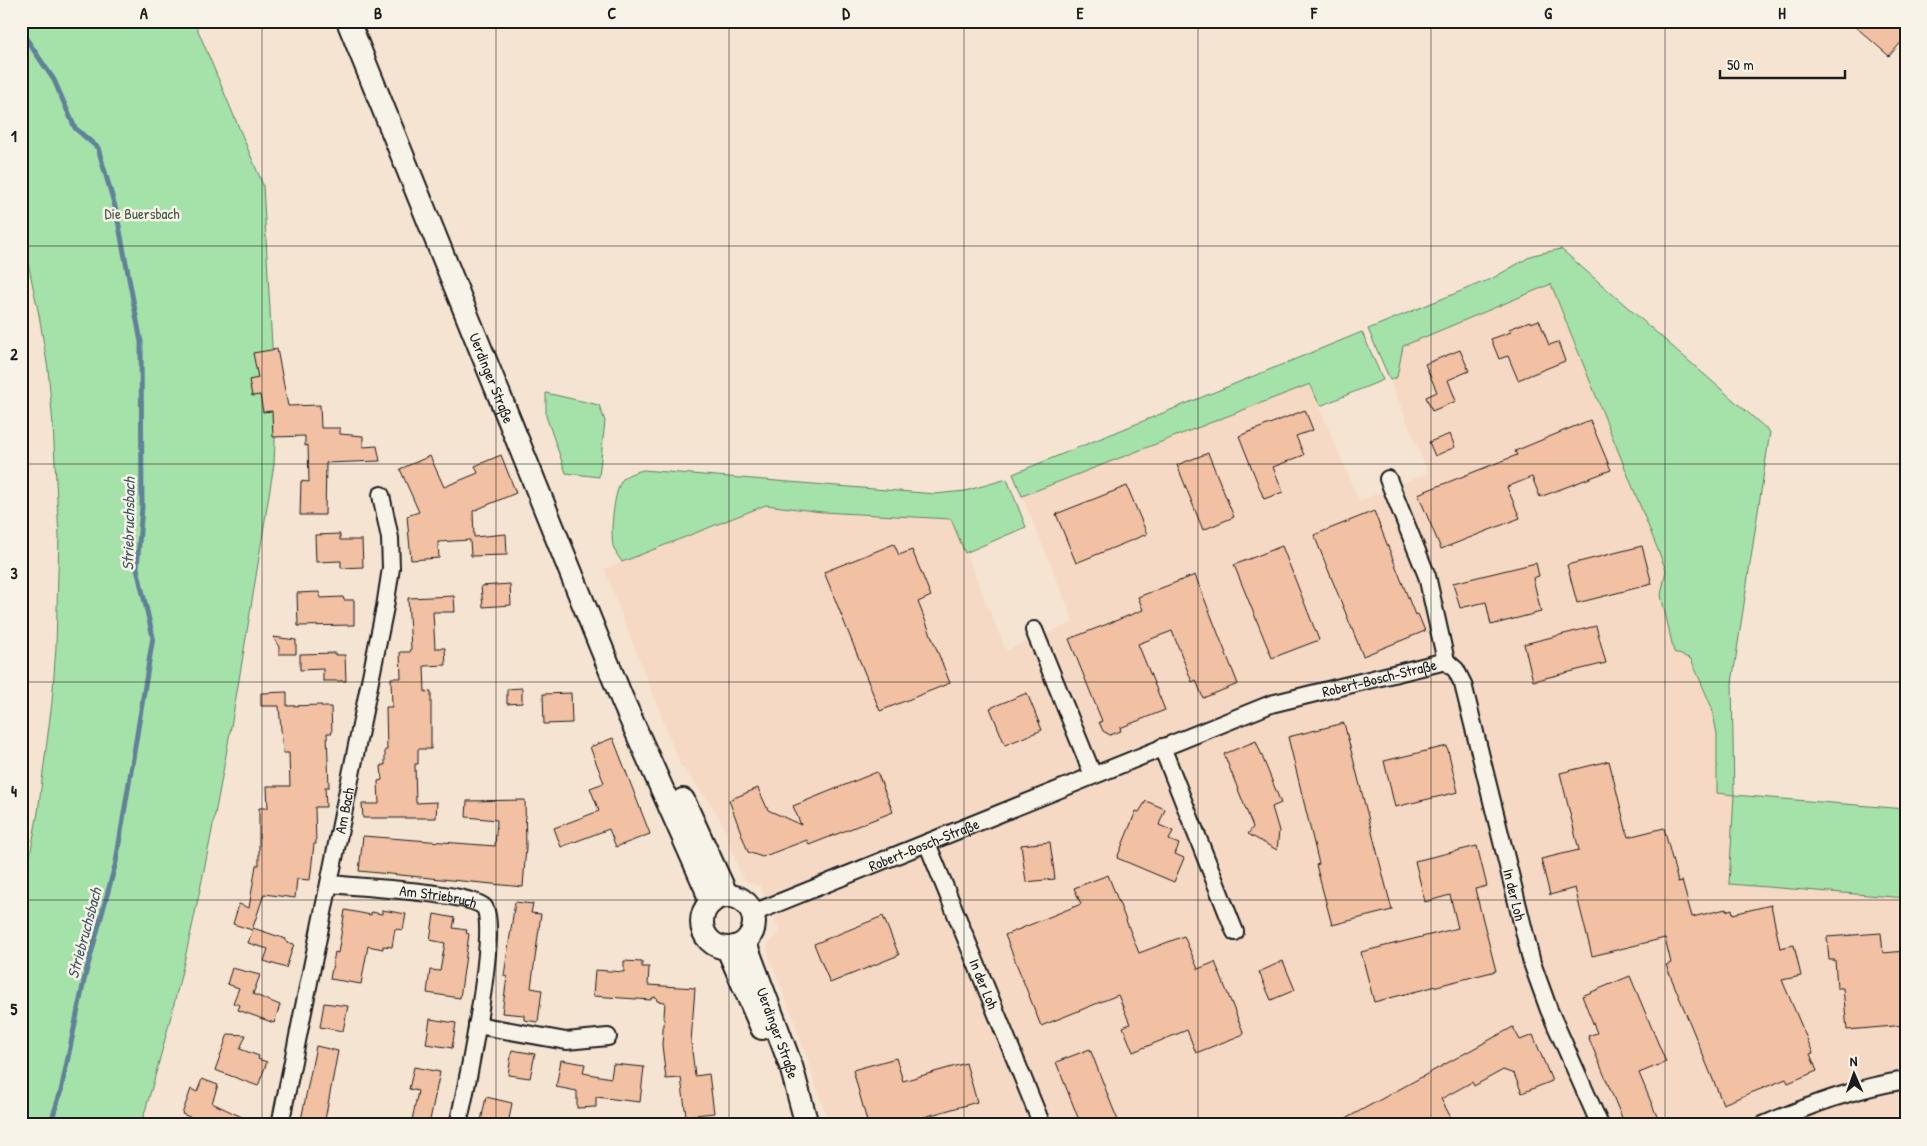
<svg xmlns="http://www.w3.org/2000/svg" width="1927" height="1146" font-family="'Patrick Hand',sans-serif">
  <rect width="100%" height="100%" fill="#f6e4d3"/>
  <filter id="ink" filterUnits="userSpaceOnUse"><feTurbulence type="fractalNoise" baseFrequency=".02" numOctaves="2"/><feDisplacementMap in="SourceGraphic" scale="10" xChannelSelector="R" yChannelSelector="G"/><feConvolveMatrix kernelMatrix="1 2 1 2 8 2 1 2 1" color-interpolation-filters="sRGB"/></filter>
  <g filter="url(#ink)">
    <polygon fill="#f5d9c4" points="1551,284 1666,570 1661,595 1712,708 1717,734 1717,792 1734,795 1729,884 1906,898 1906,1125 829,1125 796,1025 770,960 767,946 779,931 760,886 752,884 744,879 738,868 723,825 711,804 680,765 604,569 766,505 822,512 952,519 1006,650 1074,622 1022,496 1310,384 1359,501 1428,473 1390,380 1397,377 1403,346"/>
    <g fill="#a5e2aa" stroke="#607f63">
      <path d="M21,21H194L263,185L276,418L274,464C238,686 206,909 141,1125H21V905L38,812L52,702L56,647L59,536L53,425L48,369L39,315L21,230Z"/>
      <polygon points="1561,249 1770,432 1732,683 1734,795 1717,793 1717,734 1712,708 1691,659 1674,652 1661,595 1666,570 1551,284 1403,346 1397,377 1390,380 1368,329 1493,278 1533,255"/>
      <polygon points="1362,332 1383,380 1320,406 1310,384 1022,496 1013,474"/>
      <polygon points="546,393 599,405 605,421 599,477 566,473 546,416"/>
      <path d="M643,470L935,494L965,491L1007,479L1026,527L965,553L951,519L822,512L766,505L622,562C619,558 616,553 614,549C609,536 614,491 622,480C627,474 636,472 643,470Z"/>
      <polygon points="1734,795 1906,809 1906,898 1729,884"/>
    </g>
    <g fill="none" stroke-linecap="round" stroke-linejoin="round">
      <polyline stroke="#608198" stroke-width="5" points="21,31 54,80 75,128 98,148 116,210 141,342 142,507 137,568 153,637 116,862 85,976 61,1091 50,1125"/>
    </g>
    <g fill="#f2c0a2" stroke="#1c1c1c">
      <polygon points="1849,21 1906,21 1906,37 1889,56"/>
      <polygon points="1539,320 1549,345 1558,342 1565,361 1518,380 1508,356 1499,359 1491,339 1511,332 1509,329 1530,321 1531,323"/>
      <polygon points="277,349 288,406 320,405 321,428 340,428 340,434 363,436 363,447 377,446 380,461 326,463 325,515 300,515 301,481 309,482 308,445 305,446 305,436 273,437 272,411 263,412 260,395 252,396 249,380 258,378 253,353"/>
      <polygon points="1460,350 1469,371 1448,380 1456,401 1432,411 1426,397 1437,392 1425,364"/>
      <polygon points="1305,410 1313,430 1296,436 1304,455 1273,467 1283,492 1264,499 1239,436"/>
      <polygon points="1590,420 1611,470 1540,497 1532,477 1507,487 1520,518 1441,549 1418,494 1517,455 1515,451"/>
      <polygon points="1450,434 1455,447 1435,456 1429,442"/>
      <polygon points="1208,453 1234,517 1203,530 1177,465"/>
      <polygon points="501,455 516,493 473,511 474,537 506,534 507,555 471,556 470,540 438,542 439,558 411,560 407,516 419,512 400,469 430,456 444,487 478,473 475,466"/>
      <polygon points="1127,486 1147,534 1076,563 1056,514"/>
      <polygon points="1374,511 1415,615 1418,614 1425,631 1363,656 1314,535"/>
      <polygon points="340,534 340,540 362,540 363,567 341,568 341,561 316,562 315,535"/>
      <polygon points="894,544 899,555 912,550 931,596 918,602 950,683 880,711 824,572"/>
      <polygon points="1282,546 1319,640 1272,658 1234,565"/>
      <polygon points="1642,546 1652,584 1577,603 1567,565"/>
      <polygon points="1536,563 1539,576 1533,578 1541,612 1491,625 1486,602 1460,608 1453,583"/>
      <polygon points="1195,575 1238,684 1203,698 1196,680 1192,682 1172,631 1138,644 1165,710 1120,728 1121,731 1110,735 1103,731 1099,722 1102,721 1069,639 1143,610 1138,597"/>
      <polygon points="510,584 511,605 483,607 481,586"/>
      <polygon points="319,592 320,598 343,597 344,600 354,600 354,625 298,626 297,593"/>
      <polygon points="454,596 455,612 433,612 435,648 445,648 446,665 424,666 425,692 431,691 431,749 418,749 418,764 415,764 416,803 437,802 436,818 363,818 362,804 379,804 378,781 382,780 381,765 385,765 385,750 387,750 386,707 392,707 391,678 401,678 400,652 410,652 411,649 408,598"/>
      <polygon points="1596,626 1606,663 1533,681 1524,644"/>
      <polygon points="273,637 296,640 296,654 279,654 279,647"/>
      <polygon points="336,653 335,655 345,655 346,681 323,681 323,669 300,670 300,654"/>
      <polygon points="522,688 522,703 507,704 507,689"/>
      <polygon points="287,692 287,706 322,705 322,707 331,707 332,733 327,733 329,787 325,787 326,807 315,807 316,844 314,844 310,880 297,879 295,898 264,894 252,930 233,924 239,904 249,908 256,865 259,865 259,808 268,808 267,786 290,786 289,753 283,753 279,706 261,706 261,693"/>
      <polygon points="571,693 572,723 544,724 543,694"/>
      <polygon points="1027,693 1042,730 1005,745 990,708"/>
      <polygon points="1344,723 1392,910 1332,925 1316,865 1319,864 1288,737"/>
      <polygon points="613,738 650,834 616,847 609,829 561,847 554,828 599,811 590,788 604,783 590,747"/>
      <polygon points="1256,741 1281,803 1272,807 1279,831 1277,850 1248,834 1253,827 1224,754"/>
      <polygon points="1447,746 1458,792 1395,807 1384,761"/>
      <polygon points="1609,761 1628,837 1664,828 1678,882 1682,881 1692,917 1726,909 1726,911 1732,909 1733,914 1771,905 1780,948 1794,945 1801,976 1782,980 1813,1053 1810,1054 1817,1071 1788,1083 1786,1079 1723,1104 1666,965 1671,963 1665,938 1592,956 1575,888 1550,895 1541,859 1579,850 1560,773"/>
      <polygon points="877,772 893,812 809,845 807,840 762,857 748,852 729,800 758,788 768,810 801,825 793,806"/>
      <polygon points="525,800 526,847 523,887 359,871 363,836 495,846 497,820 466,817 467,801"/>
      <polygon points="1146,801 1165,809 1159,825 1173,831 1169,840 1179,844 1175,854 1184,858 1174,882 1117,858 1136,811 1139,812"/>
      <polygon points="1050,842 1055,879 1026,882 1021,845"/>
      <polygon points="1477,846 1487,886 1475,889 1496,971 1374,1002 1361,952 1458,928 1450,895 1425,902 1415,861"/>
      <polygon points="1108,875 1139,953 1184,936 1198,969 1215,962 1244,1034 1196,1053 1187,1030 1133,1052 1123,1027 1130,1024 1118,995 1041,1026 1005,935 1081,904 1074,888"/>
      <polygon points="515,902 533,904 531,913 541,914 531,988 542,990 538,1022 524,1020 524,1015 502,1013 507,977 504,976"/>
      <polygon points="345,910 371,915 371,912 382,914 382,910 406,914 403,930 395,929 392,947 383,946 383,949 368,946 361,984 330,979 335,952 338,953"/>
      <polygon points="434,914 455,918 453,928 467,930 466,933 469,934 460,998 427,993 430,970 440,971 445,943 430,940"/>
      <polygon points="883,916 899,955 830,983 814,944"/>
      <polygon points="253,928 286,939 286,942 294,944 286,968 264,961 268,949 248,943"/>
      <polygon points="1881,933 1883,953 1906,951 1906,1025 1847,1030 1843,988 1837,988 1835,960 1829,960 1827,937"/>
      <polygon points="624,961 642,962 642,967 649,967 648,985 695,988 691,1042 695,1076 709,1074 714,1113 686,1116 681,1078 666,1079 662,1045 665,1002 657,1001 656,997 651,998 651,1000 593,996 595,970 624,972"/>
      <polygon points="1283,961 1295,990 1271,1000 1259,972"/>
      <polygon points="232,968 260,975 253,994 280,1005 274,1023 238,1010 240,1005 233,1003 239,988 227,984"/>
      <polygon points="1630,976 1666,1062 1639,1073 1658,1119 1643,1125 1625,1125 1588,1036 1597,1033 1582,996"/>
      <polygon points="324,1003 348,1006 343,1031 320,1027"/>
      <polygon points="430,1019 456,1023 452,1048 426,1044"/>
      <polygon points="1513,1027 1520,1040 1533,1035 1552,1081 1522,1093 1514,1074 1503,1070 1474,1086 1472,1082 1441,1099 1455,1125 1334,1125"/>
      <polygon points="228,1034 246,1035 240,1049 259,1056 258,1059 267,1062 258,1086 215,1070"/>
      <polygon points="316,1046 338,1051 324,1125 300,1125"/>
      <polygon points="1090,1049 1112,1106 1120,1125 1081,1125 1056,1062"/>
      <polygon points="512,1050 535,1054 530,1078 508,1075"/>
      <polygon points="896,1058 903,1081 966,1063 977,1102 924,1117 925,1122 914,1125 868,1125 853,1070"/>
      <polygon points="561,1060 585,1064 583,1073 611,1078 613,1064 644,1067 640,1102 596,1097 596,1107 577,1108 577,1091 556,1087"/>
      <polygon points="414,1067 440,1072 429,1125 411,1125 418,1091 409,1089"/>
      <polygon points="202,1079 218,1085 212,1103 259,1125 210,1125 182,1114 191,1089 197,1092"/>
      <polygon points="486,1097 512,1103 508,1125 481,1121"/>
    </g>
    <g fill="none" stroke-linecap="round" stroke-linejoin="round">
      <g stroke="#1c1c1c" stroke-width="20">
        <g id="street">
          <polyline points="1388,479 1427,576 1446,661"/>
          <polyline points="1034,630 1093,775"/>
          <path id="s1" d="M1446,661L1456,670L1463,684L1532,963L1549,1010L1600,1125"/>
          <polyline points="1162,747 1235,932"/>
          <path id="s2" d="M927,843L1042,1125"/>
          <path id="s3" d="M330,884C357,887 470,892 484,907C500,925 465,1094 458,1125"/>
          <path id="s4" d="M753,913L1271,704L1446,661"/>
          <polyline points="477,1025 566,1041 608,1037"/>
          <path id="s5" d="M280,1125L385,607L391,568L390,538L381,495"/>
          <path d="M1763,1125C1810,1105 1855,1088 1906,1080"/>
        </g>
      </g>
      <g stroke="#1c1c1c" stroke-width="26">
        <g id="secondary">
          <path id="s6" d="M348,21L622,699L706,888L710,903"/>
          <polyline points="683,800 727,896"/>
          <circle cx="728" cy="922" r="26"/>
          <path id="s7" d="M745,943L791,1066L807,1125"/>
          <polyline points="728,949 762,1028"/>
        </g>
      </g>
      <use href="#street" stroke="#f7f3e8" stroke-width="16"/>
      <use href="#secondary" stroke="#f7f3e8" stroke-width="22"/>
    </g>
  </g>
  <path fill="none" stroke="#1c1c1c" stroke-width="1" stroke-opacity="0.55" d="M262,21V1125M496,21V1125M729,21V1125M964,21V1125M1198,21V1125M1431,21V1125M1665,21V1125M21,246H1906M21,464H1906M21,682H1906M21,900H1906"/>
  <g text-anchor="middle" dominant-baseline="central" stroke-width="5" stroke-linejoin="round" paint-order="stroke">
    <g font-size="15" fill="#455747" stroke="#f7f3e8">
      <text x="142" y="213">Die Buersbach</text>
    </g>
    <g font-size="15" fill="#1c1c1c" stroke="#f7f3e8">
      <text stroke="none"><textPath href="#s6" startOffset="385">Uerdinger Straße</textPath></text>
      <text stroke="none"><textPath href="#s4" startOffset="670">Robert-Bosch-Straße</textPath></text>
      <text stroke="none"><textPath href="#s5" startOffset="321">Am Bach</textPath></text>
      <text stroke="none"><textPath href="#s4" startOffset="184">Robert-Bosch-Straße</textPath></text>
      <text stroke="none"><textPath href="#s1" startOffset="246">In der Loh</textPath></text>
      <text stroke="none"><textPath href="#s3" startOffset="109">Am Striebruch</textPath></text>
      <text stroke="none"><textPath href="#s2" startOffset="152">In der Loh</textPath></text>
      <text stroke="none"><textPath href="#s7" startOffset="96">Uerdinger Straße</textPath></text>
    </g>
    <g font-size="16" font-style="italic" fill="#445764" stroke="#f7f3e8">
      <text transform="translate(128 524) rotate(-89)">Striebruchsbach</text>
      <text transform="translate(84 933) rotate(-75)">Striebruchsbach</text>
    </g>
  </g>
  <rect width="1927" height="1146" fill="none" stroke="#f7f3e8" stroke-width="55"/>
  <g transform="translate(1854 1074) rotate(358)" stroke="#f7f3e8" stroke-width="4" paint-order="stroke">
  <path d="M0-4L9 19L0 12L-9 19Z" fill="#1c1c1c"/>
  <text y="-8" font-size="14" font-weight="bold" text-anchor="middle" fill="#1c1c1c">N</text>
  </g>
  <path d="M1720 70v8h125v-8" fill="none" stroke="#1c1c1c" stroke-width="2.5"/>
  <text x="1727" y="70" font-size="15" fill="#1c1c1c" stroke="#f7f3e8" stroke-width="4" paint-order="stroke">50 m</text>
  <rect x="28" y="28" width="1872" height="1090" fill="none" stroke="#1c1c1c" stroke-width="2"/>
  <g font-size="16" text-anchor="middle" font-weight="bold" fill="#1c1c1c">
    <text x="144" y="19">A</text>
    <text x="378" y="19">B</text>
    <text x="612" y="19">C</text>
    <text x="846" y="19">D</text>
    <text x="1080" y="19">E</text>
    <text x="1314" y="19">F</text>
    <text x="1548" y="19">G</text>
    <text x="1782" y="19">H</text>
    <text x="14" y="142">1</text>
    <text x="14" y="360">2</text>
    <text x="14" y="579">3</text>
    <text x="14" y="797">4</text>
    <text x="14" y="1015">5</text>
  </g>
</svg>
